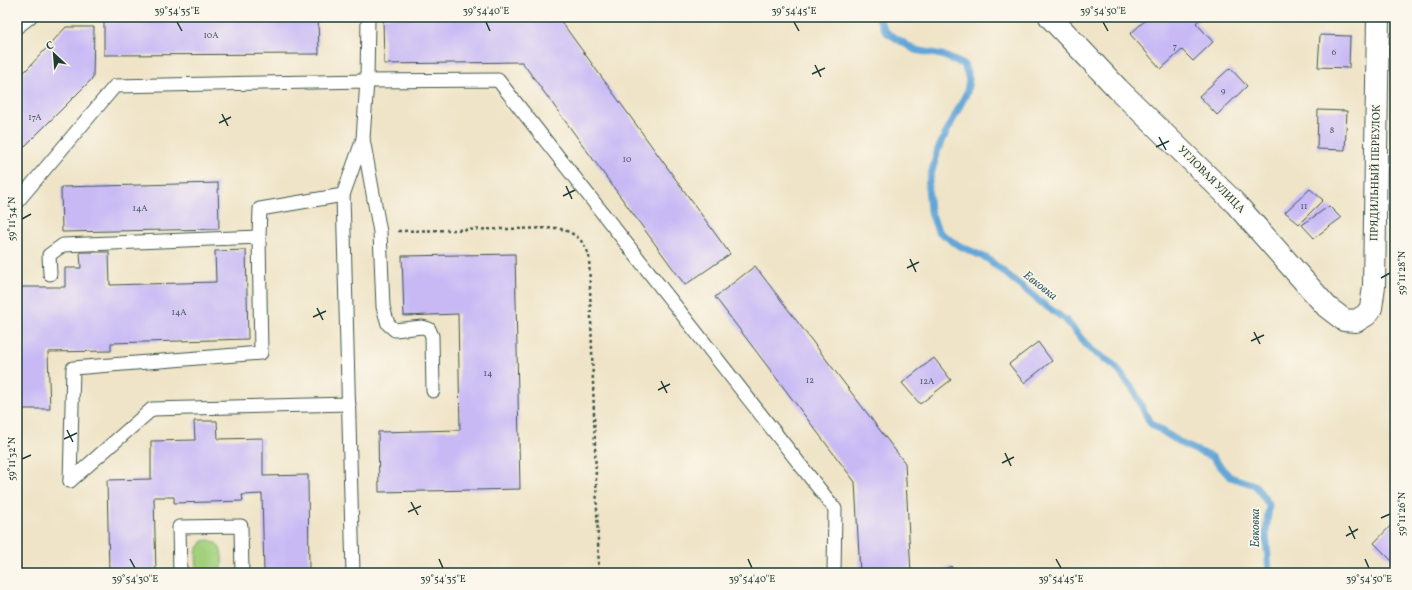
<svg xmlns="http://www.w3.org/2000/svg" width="1412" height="590" font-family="Vollkorn,serif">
  <rect width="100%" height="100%" fill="#fbf7ec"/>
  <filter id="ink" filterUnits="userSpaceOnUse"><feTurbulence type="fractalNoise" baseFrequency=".025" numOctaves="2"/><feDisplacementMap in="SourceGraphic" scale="8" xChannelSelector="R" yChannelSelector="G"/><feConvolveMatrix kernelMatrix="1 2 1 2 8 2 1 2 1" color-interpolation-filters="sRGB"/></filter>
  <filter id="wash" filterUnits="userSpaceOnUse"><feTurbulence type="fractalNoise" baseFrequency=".012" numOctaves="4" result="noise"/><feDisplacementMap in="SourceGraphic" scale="16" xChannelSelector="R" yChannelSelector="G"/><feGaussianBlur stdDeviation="0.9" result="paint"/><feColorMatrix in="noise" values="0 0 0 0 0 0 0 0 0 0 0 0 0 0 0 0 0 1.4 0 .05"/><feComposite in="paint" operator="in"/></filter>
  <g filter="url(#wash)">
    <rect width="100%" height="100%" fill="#efe4c7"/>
    <path fill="#a2d07d" stroke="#608658" d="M209,540C225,544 222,560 222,573H197L196,551L203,541Z"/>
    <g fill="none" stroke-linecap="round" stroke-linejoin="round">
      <polyline stroke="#62a5d7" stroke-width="7" points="878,17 886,32 915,50 942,55 964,65 969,79 967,92 938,149 928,186 930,210 938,231 956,244 988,259 1043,304 1066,320 1090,349 1115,366 1134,391 1150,423 1184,445 1212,457 1230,477 1255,485 1269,505 1266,533 1269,573"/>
    </g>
    <g id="blocks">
      <g fill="#c8b9f5">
        <polygon points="104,17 318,17 319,54 104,55"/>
        <polygon points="383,17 558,17 730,254 685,285 522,62 384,64"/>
        <polygon points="1149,17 1154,17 1156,19 1159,17 1202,17 1196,23 1213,42 1193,61 1182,50 1161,69 1130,34"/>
        <polygon points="66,27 94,27 93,78 17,154 17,80"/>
        <polygon points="1320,35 1350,36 1349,68 1318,67"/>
        <polygon points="1230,68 1247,86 1217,115 1199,96"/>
        <polygon points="1318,110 1347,111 1345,150 1317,149"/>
        <polygon points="218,183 219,229 62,232 61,187"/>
        <polygon points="1310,189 1323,200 1299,224 1285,212"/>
        <polygon points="1329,206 1341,218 1314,238 1302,225"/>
        <polygon points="246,250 248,339 111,343 111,351 48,352 50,409 17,409 17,287 65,287 65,268 81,268 80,252 109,252 110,285 216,282 215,251"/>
        <polygon points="515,254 520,489 379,492 378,432 460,430 458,314 404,316 402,256"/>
        <polygon points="755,266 905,463 911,573 860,573 855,482 715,297"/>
        <polygon points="1038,342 1052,361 1024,383 1009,364"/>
        <polygon points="934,358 951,380 920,404 902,383"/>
        <polygon points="194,421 217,421 218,439 263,438 263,476 308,475 309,573 264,573 262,494 242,495 243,501 174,503 174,497 154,497 156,573 109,573 107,480 151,479 151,441 195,440"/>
        <polygon points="1395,521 1395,564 1374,543"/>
        <polygon points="951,566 955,573 939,573"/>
      </g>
    </g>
  </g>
  <g filter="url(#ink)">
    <use href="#blocks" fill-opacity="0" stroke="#3e564a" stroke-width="1"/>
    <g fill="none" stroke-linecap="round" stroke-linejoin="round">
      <g stroke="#3e564a" stroke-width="15">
        <g id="lane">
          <polyline points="368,17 367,81 498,80 835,509 834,573"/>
          <polyline points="17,27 30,17"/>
          <polyline points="363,139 380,232 383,307 388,324 395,330 422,327 429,329 432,336 433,391"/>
          <polyline points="343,195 353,573"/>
          <polyline points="17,202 115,86 367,81 363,139 343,195 260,209 259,237 261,353 73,368 70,481"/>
          <polyline points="50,274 49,255 63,245 259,237"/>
          <polyline points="70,481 152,409 349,404"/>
          <polyline points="180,573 179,527 241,526 242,573"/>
        </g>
      </g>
      <g stroke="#3e564a" stroke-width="24">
        <polyline id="street" points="1050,17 1118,89 1235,203 1327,307 1344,320 1356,321 1366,315 1371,308 1374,286 1378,17"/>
      </g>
      <path stroke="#3e564a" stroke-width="2.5" stroke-dasharray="3 3" stroke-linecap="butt" d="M398,231L558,228C576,234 581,237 589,255L599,573"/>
      <use href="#lane" stroke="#fff" stroke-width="13"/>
      <use href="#street" stroke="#fff" stroke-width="22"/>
    </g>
  </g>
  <path fill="none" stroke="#1f3d34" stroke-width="1.5" d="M177,22L182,31M486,22L490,31M794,22L799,31M1103,22L1108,31M815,65L821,77M812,74L825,68M222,114L228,126M219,123L231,117M1159,137L1166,150M1156,147L1169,141M566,186L572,199M563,196L575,190M22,219L31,214M910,259L916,272M907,268L919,262M1381,278L1390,273M317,308L323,320M313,317L326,311M1254,332L1260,344M1251,341L1264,335M661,381L667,393M658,390L670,384M67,430L73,442M64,439L77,433M1005,453L1011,466M22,459L31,455M1002,463L1014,457M411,502L418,515M408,512L421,506M1381,518L1390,514M1349,526L1355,539M1346,536L1358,529M130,559L135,568M439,559L443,568M748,559L752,568M1056,559L1061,568M1365,559L1369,568"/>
  <g text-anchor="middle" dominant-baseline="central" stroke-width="3.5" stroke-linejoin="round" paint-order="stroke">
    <g font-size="9" fill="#495c64">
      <text x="211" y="35">10А</text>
      <text x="1175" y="46">7</text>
      <text x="1334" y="52">6</text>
      <text x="1223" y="91">9</text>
      <text x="35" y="117">17А</text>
      <text x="1332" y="130">8</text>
      <text x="627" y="159">10</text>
      <text x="1304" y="206">11</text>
      <text x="140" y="208">14А</text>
      <text x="179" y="312">14А</text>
      <text x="488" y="373">14</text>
      <text x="810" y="380">12</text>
      <text x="927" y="381">12А</text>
    </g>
    <g font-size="11" fill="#1f3d34" stroke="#fbf7ec">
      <text transform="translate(1376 173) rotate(-89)">ПРЯДИЛЬНЫЙ ПЕРЕУЛОК</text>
      <text transform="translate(1211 180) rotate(45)">УГЛОВАЯ УЛИЦА</text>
    </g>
    <g font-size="12" font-style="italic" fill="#335c65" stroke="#fbf7ec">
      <text transform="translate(1040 286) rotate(38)">Евковка</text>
      <text transform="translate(1256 528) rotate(-90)">Евковка</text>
    </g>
  </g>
  <rect width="1412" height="590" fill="none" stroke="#fbf7ec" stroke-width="44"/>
  <g transform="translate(54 54) rotate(334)" stroke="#fbf7ec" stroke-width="3" paint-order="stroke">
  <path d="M0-3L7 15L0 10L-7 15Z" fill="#1f3d34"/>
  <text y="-6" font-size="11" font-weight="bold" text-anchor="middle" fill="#1f3d34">С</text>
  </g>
  <rect x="22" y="22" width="1368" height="546" fill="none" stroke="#1f3d34" stroke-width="1.5"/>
  <g font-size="10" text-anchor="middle" fill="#1f3d34">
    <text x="177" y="14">39°54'35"E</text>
    <text x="486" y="14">39°54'40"E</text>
    <text x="794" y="14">39°54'45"E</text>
    <text x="1103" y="14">39°54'50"E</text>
    <text transform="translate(11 219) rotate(-90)" y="4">59°11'34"N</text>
    <text transform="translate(1401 273) rotate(-90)" y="4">59°11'28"N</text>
    <text transform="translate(11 459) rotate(-90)" y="4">59°11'32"N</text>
    <text transform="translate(1401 514) rotate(-90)" y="4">59°11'26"N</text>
    <text x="135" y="582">39°54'30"E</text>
    <text x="443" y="582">39°54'35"E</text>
    <text x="752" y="582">39°54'40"E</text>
    <text x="1061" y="582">39°54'45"E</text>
    <text x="1369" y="582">39°54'50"E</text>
  </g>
</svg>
